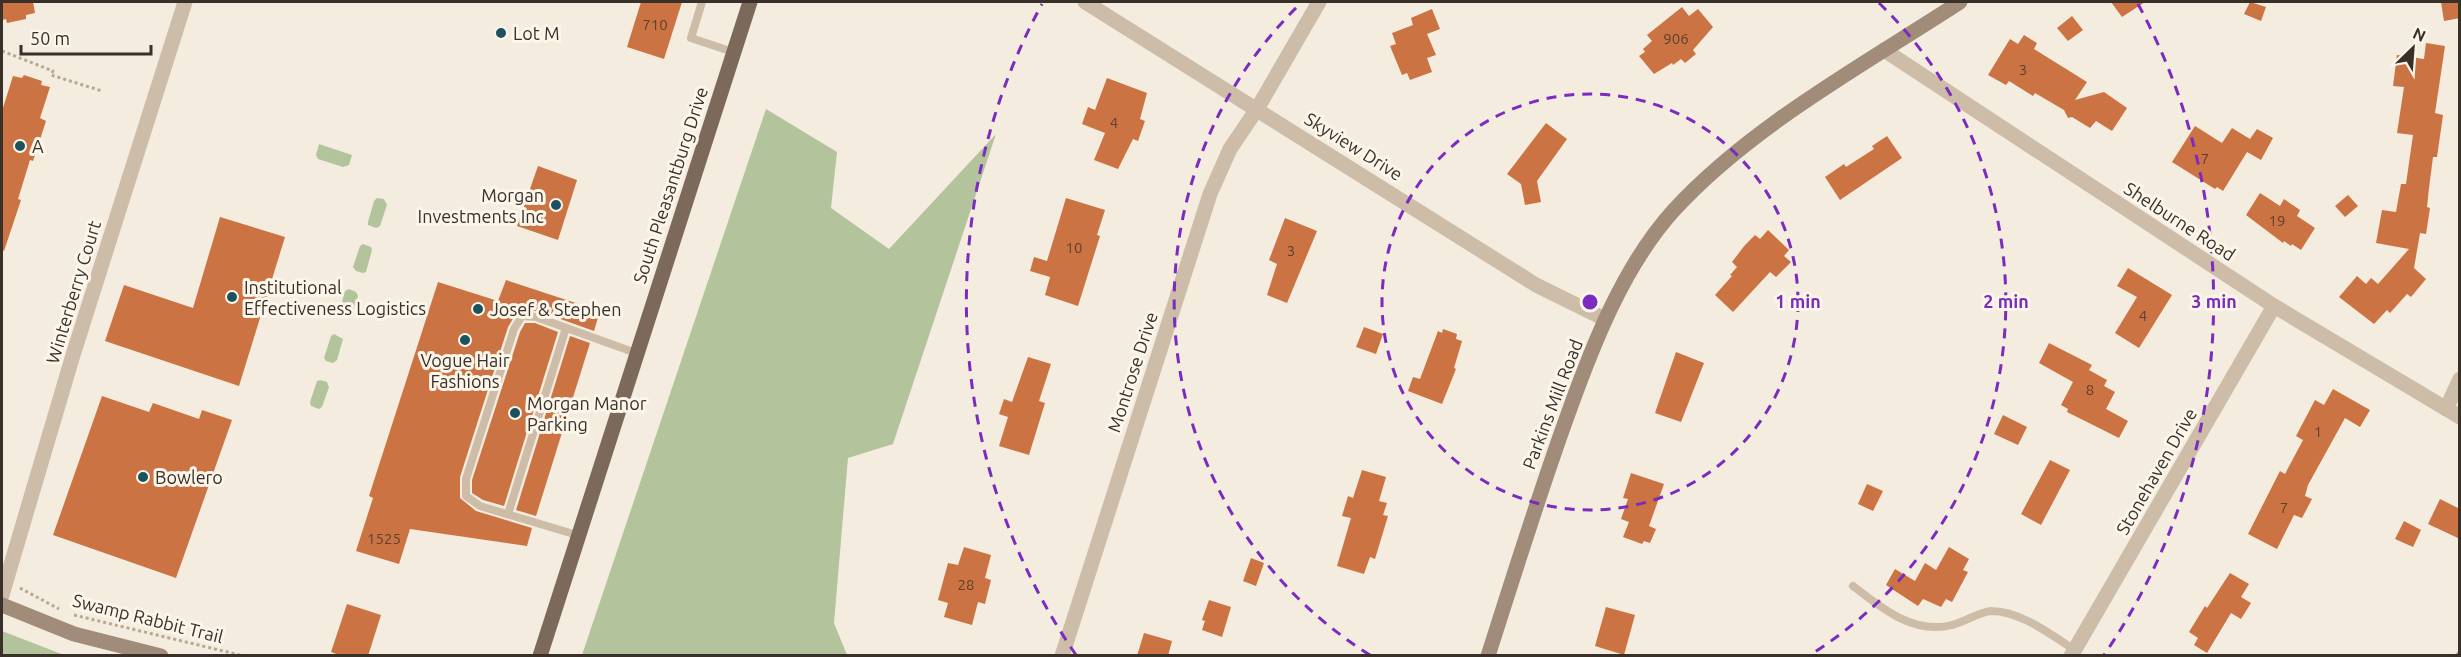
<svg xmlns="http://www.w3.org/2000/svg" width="2461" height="657" font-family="Ubuntu,sans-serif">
  <rect width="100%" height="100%" fill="#f4ecde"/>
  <g fill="#b3c49c">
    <polygon points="766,109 837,152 831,208 889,249 996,134 893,444 848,458 834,623 847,655 582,655"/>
    <polygon points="319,144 352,155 349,165 343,167 318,159 316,155"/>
    <polygon points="377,198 384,199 387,205 380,226 376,228 368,225 368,222 374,201"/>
    <polygon points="363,244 371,247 372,250 366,272 363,273 356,271 353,267 360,246"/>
    <polygon points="349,289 356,292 358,296 351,316 348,318 339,313 345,291"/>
    <polygon points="334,334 343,339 337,360 333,363 326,361 324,358 331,336"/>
    <polygon points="320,380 327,382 329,387 322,407 319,409 311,406 310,402 317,381"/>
    <polygon points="2,631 64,655 2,655"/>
  </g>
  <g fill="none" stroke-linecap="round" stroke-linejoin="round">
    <polyline stroke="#7baab3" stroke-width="5" points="2457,656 2460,653"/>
  </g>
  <g fill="#cc7343">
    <polygon points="2,2 33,2 35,13 26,15 26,19 7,23 6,19 2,20"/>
    <polygon points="641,2 682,2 664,59 627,47"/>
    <polygon points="2111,2 2145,2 2122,17"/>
    <polygon points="2250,2 2266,7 2261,21 2244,14"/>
    <polygon points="2441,2 2460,2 2460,18 2444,21"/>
    <polygon points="1682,7 1689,16 1698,9 1713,27 1693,50 1696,54 1685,63 1681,59 1673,65 1672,63 1654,74 1639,56 1645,52 1643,49 1652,41 1647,35"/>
    <polygon points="1432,9 1440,29 1427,34 1436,55 1427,58 1432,72 1410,80 1407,73 1402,75 1390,46 1396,44 1392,33 1413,25 1411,18"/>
    <polygon points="2072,16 2083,30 2068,41 2057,28"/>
    <polygon points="2024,35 2037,43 2034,49 2087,82 2075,100 2104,92 2127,108 2112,131 2096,121 2090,128 2072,117 2068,118 2064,110 2035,93 2033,96 2009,81 2006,85 1988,75 2010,39 2018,44"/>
    <polygon points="2426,43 2445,46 2435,113 2443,115 2437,157 2433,157 2429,188 2427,207 2430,208 2426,234 2420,233 2414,268 2426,279 2411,297 2407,294 2390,313 2387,310 2374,324 2339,297 2357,276 2366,284 2371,278 2378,284 2409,249 2376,243 2382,210 2396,212 2401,184 2406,184 2413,135 2397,133 2404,87 2393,86 2397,55 2424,59"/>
    <polygon points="24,75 42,81 41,85 50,87 40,118 46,121 33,161 30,160 18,199 21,200 4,251 2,250 2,111 13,76 22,78"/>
    <polygon points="1107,78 1147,93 1140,119 1145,121 1138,141 1133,139 1118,169 1094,160 1105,133 1082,124 1088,107 1095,110"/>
    <polygon points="1546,123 1567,139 1537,181 1541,202 1525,205 1521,184 1507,174"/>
    <polygon points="2195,126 2222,143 2232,128 2250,139 2257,129 2273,138 2261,160 2247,152 2223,191 2217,187 2215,189 2172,162"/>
    <polygon points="1887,136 1902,158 1840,200 1825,177 1844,164 1846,167 1874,149 1872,146"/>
    <polygon points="538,166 577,180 558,240 517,226"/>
    <polygon points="2260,193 2280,206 2284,199 2300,210 2297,216 2315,228 2301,250 2292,244 2291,246 2284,241 2283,243 2246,215"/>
    <polygon points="2348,195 2358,206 2345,217 2335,206"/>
    <polygon points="1066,198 1105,210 1097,235 1100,236 1078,306 1045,295 1050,277 1030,271 1034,257 1047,261"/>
    <polygon points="220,217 285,237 239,386 105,341 124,285 193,308"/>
    <polygon points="1285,218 1317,231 1287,303 1267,295 1277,264 1269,260"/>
    <polygon points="1768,230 1789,250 1784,256 1791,262 1776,277 1770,272 1733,312 1715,295 1732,276 1730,275 1737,267 1732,262 1745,245 1755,235 1760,239"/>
    <polygon points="2128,268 2172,295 2139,348 2115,333 2137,297 2117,286"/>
    <polygon points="506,280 600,311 594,331 538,311 522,310 517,312 508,327 460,477 460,498 476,511 532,528 527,546 410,529 399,564 356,551 373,498 369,496 438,282 498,301"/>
    <polygon points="525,323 535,323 558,332 504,506 483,500 472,493 472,480 520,332"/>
    <polygon points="1364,327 1383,334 1376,354 1356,347"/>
    <polygon points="1443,329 1457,334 1456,339 1462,341 1454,368 1456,369 1442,404 1408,391 1413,377 1420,379 1438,331 1442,333"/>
    <polygon points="570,336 590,343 536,516 516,510"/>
    <polygon points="2049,343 2092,365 2089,370 2107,380 2104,386 2115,392 2106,409 2128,421 2119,438 2067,412 2068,409 2061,405 2073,382 2039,363"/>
    <polygon points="1676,352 1704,363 1681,422 1655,413"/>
    <polygon points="1028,357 1051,364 1039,401 1045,403 1029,455 999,446 1008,417 999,414 1004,399 1012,402"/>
    <polygon points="2333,389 2370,410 2360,427 2345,418 2308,485 2305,496 2312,499 2302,518 2294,515 2277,549 2248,534 2280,471 2285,474 2303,440 2296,436 2315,400 2324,405"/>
    <polygon points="102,396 149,412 153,403 199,419 202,410 232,420 176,578 53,535"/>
    <polygon points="2003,415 2027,427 2018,445 1994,434"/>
    <polygon points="2050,460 2070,470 2041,525 2021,514"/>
    <polygon points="1362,470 1386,477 1379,501 1387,503 1383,515 1388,516 1375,559 1370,557 1364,574 1337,566 1351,518 1342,516 1348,496 1353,498"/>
    <polygon points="1631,473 1664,484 1649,526 1656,529 1650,543 1644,541 1642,544 1623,537 1629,522 1621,519 1628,499 1623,498"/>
    <polygon points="1867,484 1883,491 1873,511 1858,504"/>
    <polygon points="2440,499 2460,509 2460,539 2428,524"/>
    <polygon points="2404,521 2421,530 2413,547 2395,539"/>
    <polygon points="964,547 991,555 985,578 991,580 985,604 978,602 972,625 944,617 948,603 938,600 948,563 958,565"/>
    <polygon points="1949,547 1969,559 1963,570 1968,572 1952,602 1946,599 1941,607 1923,599 1918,606 1886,585 1895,569 1915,581 1925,563 1936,570"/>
    <polygon points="1251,558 1264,563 1256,586 1243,581"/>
    <polygon points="2230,573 2249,584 2241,597 2251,603 2241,619 2231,613 2207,653 2194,645 2198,638 2189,632 2205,606 2207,608"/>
    <polygon points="1209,600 1231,607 1222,637 1202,630 1205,621 1202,620"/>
    <polygon points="347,604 381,615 368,656 342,656 331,652"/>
    <polygon points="1606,607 1635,615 1624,655 1595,646"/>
    <polygon points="1144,633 1172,641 1168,656 1137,656"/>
  </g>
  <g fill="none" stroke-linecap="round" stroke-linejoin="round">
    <g stroke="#b9a792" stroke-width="3" stroke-dasharray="3 3" stroke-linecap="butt">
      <polyline points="2,51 53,71 51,75 102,91"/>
      <polyline points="2,107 3,108"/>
      <polyline points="20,588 59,609"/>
      <polyline points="74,615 244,656"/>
    </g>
    <g stroke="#cdbda8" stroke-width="8">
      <polyline points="702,2 691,38 733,52"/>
      <polyline points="508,514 566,328"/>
      <polyline points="577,535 480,506 466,496 466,479 514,329 522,316 536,317 636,353"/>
      <path d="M1853,586C1881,608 1914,635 1952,625C1965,622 1979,612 1991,611C2021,611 2051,635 2075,650"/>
    </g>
    <g stroke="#cdbda8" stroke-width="15">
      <polyline points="1085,2 1536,285 1605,319"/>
      <polyline points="1884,50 2274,306 2460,417"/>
      <polyline points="2446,409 2460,379"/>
      <polyline points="2,595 73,355 185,2"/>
      <polyline points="1062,656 1210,194 1230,149 1257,109 1319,2"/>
      <polyline points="2071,656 2274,306"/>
    </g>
    <g stroke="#a18c79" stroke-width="15">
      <polyline points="2,605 74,634 161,656"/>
      <path d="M1488,656C1514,575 1539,494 1568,414C1593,344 1624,265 1674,210C1751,126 1865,64 1960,2"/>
    </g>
    <polyline stroke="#7c6959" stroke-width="15" points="540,656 750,2"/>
  </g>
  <g fill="none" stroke="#7b2cbf" stroke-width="3" stroke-dasharray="10 8">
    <circle cx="1590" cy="302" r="208"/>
    <path d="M1370 655A416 416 0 0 1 1301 3M1879 3A416 416 0 0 1 1810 655"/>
    <path d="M1076 655A624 624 0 0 1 1042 4M2138 4A624 624 0 0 1 2104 655"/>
  </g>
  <g fill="#1c525e" stroke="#fbf5ea" stroke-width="2">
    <circle cx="501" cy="33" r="6"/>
    <circle cx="20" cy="146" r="6"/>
    <circle cx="556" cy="205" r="6"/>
    <circle cx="232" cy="297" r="6"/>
    <circle cx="478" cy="309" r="6"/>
    <circle cx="465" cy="340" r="6"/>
    <circle cx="515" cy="413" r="6"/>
    <circle cx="143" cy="477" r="6"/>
  </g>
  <g text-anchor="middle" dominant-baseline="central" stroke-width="6" stroke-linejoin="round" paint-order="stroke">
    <g font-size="15" fill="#5e4130">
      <text x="655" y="24">710</text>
      <text x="1676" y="38">906</text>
      <text x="2023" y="69">3</text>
      <text x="1114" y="122">4</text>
      <text x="2205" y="158">7</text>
      <text x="2277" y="220">19</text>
      <text x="1074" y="247">10</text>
      <text x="1291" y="250">3</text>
      <text x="2143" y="315">4</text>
      <text x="2090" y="389">8</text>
      <text x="2318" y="431">1</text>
      <text x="2284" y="507">7</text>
      <text x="384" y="538">1525</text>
      <text x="966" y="584">28</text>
    </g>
    <g font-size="18" fill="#393029" stroke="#fbf5ea" text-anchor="start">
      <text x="513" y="33">Lot M</text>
      <text x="32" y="146">A</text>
      <text x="544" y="195" text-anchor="end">Morgan<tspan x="544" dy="21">Investments Inc</tspan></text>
      <text x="244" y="287">Institutional<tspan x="244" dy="21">Effectiveness Logistics</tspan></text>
      <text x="490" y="309">Josef &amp; Stephen</text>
      <text x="465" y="360" text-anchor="middle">Vogue Hair<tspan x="465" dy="21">Fashions</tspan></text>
      <text x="527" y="403">Morgan Manor<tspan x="527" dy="21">Parking</tspan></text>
      <text x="155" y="477">Bowlero</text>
    </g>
    <g font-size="18" fill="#393029" stroke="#fbf5ea">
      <text transform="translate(1354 146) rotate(32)">Skyview Drive</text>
      <text transform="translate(670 185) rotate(-72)">South Pleasantburg Drive</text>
      <text transform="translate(2180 221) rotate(33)">Shelburne Road</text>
      <text transform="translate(73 292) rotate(-73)">Winterberry Court</text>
      <text transform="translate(1132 372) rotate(-72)">Montrose Drive</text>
      <text transform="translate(1552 404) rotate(-69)">Parkins Mill Road</text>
      <text transform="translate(2156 471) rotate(-60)">Stonehaven Drive</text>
      <text transform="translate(148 618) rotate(14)">Swamp Rabbit Trail</text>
    </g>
  </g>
  <circle cx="1590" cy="302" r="9" fill="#7b2cbf" stroke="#fbf5ea" stroke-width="3"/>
  <g font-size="18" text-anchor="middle" font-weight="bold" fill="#7b2cbf" stroke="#fbf5ea" stroke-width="6" stroke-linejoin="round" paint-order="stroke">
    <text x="1798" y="308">1 min</text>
    <text x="2006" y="308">2 min</text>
    <text x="2214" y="308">3 min</text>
  </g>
  <rect width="2461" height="657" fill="none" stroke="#393029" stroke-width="6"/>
  <g transform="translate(2413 48) rotate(25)" stroke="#fbf5ea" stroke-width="4.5" paint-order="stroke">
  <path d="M0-4.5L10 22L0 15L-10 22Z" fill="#393029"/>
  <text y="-9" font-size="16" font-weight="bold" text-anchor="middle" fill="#393029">N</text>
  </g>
  <path d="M21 45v9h130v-9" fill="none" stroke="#393029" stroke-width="3"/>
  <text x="30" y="45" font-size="18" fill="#393029" stroke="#fbf5ea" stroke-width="4.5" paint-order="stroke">50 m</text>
</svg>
